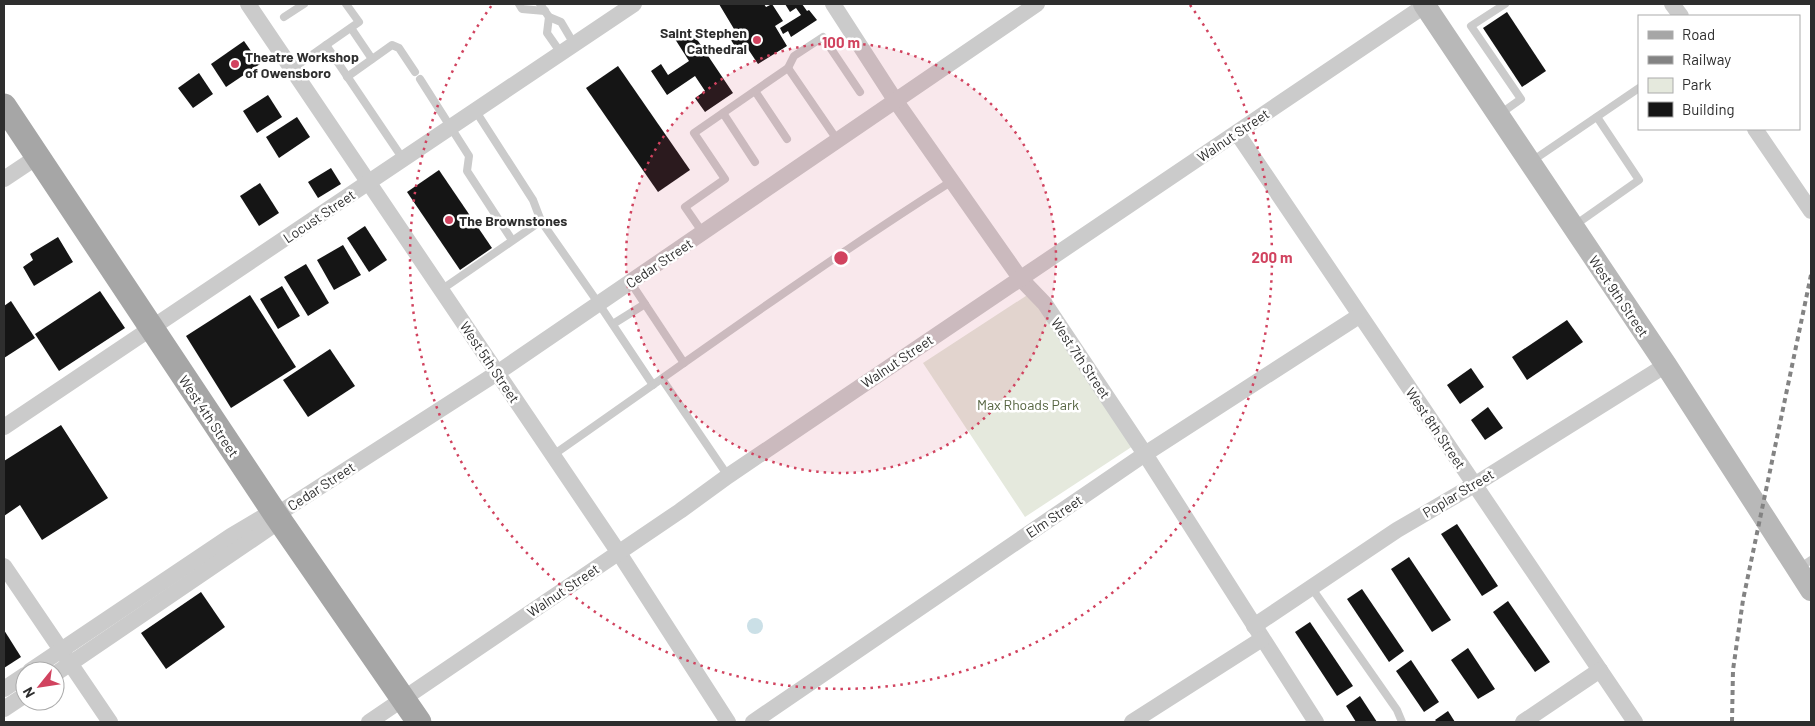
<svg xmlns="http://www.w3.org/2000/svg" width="1815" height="726" font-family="Barlow,sans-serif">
  <rect width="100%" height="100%" fill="#fff"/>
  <polygon fill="#e5e9dd" points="1032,292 1133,446 1025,517 923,363"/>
  <circle fill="#cbe0e7" cx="755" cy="626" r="8"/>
  <g fill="#151515">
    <polygon points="719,4 764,4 766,7 772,4 783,21 775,26 787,46 758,64 748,49 740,54 727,34 734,29"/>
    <polygon points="785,4 802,4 807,11 809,10 817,20 791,37 788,31 783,34 780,28 801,15 796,8 790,12"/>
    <polygon points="1507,12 1546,71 1522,87 1483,28"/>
    <polygon points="690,29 733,93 705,112 695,98 705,91 695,76 667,95 651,71 661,64 668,75 689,61 675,39"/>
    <polygon points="244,41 260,64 226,87 211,64"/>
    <polygon points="618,66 690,170 658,192 586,88"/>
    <polygon points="199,73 213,94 193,108 178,88"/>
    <polygon points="268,95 282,117 257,133 243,111"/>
    <polygon points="297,117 310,137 279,158 266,137"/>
    <polygon points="331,168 341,184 318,198 308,182"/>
    <polygon points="439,170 492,248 460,270 407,192"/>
    <polygon points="260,183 279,213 259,226 240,196"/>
    <polygon points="365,226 387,260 369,272 347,238"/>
    <polygon points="58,237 73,262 34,286 23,267 33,260 30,254"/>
    <polygon points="343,245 361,275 334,290 317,260"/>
    <polygon points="306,264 329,303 308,316 284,277"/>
    <polygon points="282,286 300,316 278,329 260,299"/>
    <polygon points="100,291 125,328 59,371 35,334"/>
    <polygon points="250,295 296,367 231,408 186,336"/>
    <polygon points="11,301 35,338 4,358 4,306"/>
    <polygon points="1567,320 1583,342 1527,380 1512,357"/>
    <polygon points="330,349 355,386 308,417 283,380"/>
    <polygon points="1471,368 1484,387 1460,404 1447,385"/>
    <polygon points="1488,407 1503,428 1485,440 1471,420"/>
    <polygon points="61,425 108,498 42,540 20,505 4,516 4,461"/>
    <polygon points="1457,524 1498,586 1482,596 1441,534"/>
    <polygon points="1409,557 1451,620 1432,632 1391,569"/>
    <polygon points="1362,589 1404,651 1389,662 1347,599"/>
    <polygon points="201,592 225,627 166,669 141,633"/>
    <polygon points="1508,601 1550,662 1535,672 1493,612"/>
    <polygon points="1310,622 1353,686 1337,696 1295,632"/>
    <polygon points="4,630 21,657 4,668"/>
    <polygon points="1468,648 1495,689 1478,699 1451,660"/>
    <polygon points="1411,660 1439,702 1424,712 1396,671"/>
    <polygon points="1360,696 1377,722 1356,722 1346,706"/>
    <polygon points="1448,711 1455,722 1437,722 1435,720"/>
  </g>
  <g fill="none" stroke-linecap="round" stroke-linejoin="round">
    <g stroke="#cbcbcb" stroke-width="8">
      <polyline points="519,4 522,9 545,11"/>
      <polyline points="540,4 549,17 561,22 574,44"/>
      <polyline points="284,17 304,4"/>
      <polyline points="549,17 547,33 561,53"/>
      <polyline points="351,28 372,59"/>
      <polyline points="326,45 359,22 346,4"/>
      <polyline points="788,68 794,56 823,37 860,92"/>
      <polyline points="292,69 326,45 403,159"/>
      <polyline points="347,77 392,45 399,48 415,72"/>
      <polyline points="420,79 469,156 467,171 512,240"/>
      <polyline points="755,91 787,139"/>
      <polyline points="475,110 533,200 541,221 599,304 653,385"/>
      <polyline points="723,113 755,162"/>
      <polyline points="1500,114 1521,99 1471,26 1505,4"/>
      <polyline points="1532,161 1639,88"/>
      <polyline points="1575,225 1639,180 1597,117"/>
      <polyline points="703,233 685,207 725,179 694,133 788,68 838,141"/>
      <polyline points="631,283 684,363"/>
      <polyline points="441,290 541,221"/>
      <polyline points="613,324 645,304"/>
      <polyline points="662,379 728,476"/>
      <path d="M553,455C685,363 815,268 952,181"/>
      <polyline points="1799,568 1811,560"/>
      <polyline points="1311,587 1397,710 1402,722"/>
    </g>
    <g stroke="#cbcbcb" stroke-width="16">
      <polyline points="248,4 619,553 728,722"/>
      <polyline points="833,4 895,100 1020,278 1045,304 1145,454 1316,722"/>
      <polyline points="1672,4 1681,16"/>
      <polyline points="1755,129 1811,211"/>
      <polyline points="1237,133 1635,722"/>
      <polyline points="4,179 37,157"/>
      <polyline points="4,427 634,4"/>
      <polyline points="4,566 110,722"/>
      <polyline points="1254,626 1397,530 1474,485 1666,365"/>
      <polyline points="30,671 231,536 263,517 276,515 497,373 1037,4"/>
      <polyline points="55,674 268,529 276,515"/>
      <polyline points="4,689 25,675"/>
      <polyline points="4,709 25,695"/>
      <polyline points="369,722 680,511 728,476 1427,4"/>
      <polyline points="753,722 1145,454 1359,316"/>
      <polyline points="1132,722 1262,639"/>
      <polyline points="1523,722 1600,670"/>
    </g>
    <polyline stroke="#b8b8b8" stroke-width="22" points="1424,4 1666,365 1811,590"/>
    <polyline stroke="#a6a6a6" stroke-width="25" points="4,106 276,515 419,722"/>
    <polyline stroke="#838383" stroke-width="4" stroke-dasharray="5 4" stroke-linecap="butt" points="1732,722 1733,670 1743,600 1811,275"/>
  </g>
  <circle cx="841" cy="258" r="215" fill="#d1435f" fill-opacity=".12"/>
  <g fill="none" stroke="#d1435f" stroke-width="2.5" stroke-dasharray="2.5 5">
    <circle cx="841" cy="258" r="215"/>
    <path d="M1190 5A431 431 0 1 1 492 5"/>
  </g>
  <g fill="#d1435f" stroke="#fff" stroke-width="2">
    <circle cx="757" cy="40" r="5"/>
    <circle cx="235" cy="64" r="5"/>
    <circle cx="449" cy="220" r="5"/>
  </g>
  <g text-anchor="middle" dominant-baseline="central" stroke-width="5" stroke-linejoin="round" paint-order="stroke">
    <g font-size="14" font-weight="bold" fill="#2e2e2e" stroke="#fff" text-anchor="start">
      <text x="747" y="32" text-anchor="end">Saint Stephen<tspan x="747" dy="16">Cathedral</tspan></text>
      <text x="245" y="56">Theatre Workshop<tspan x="245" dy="16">of Owensboro</tspan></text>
      <text x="459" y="220">The Brownstones</text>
    </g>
    <g font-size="14" fill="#2e2e2e" stroke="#fff">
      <text transform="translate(1233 135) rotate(-34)">Walnut Street</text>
      <text transform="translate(319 216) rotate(-34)">Locust Street</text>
      <text transform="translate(659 263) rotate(-34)">Cedar Street</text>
      <text transform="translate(1619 296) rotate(56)">West 9th Street</text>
      <text transform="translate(1081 358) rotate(56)">West 7th Street</text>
      <text transform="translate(897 361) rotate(-34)">Walnut Street</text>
      <text transform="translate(490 362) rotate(56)">West 5th Street</text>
      <text transform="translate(209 416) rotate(56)">West 4th Street</text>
      <text transform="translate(1436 428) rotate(56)">West 8th Street</text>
      <text transform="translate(321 486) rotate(-33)">Cedar Street</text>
      <text transform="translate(1458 493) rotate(-31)">Poplar Street</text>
      <text transform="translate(1054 516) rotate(-34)">Elm Street</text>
      <text transform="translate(563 590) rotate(-34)">Walnut Street</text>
    </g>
    <g font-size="14" fill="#556440" stroke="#fff">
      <text x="1028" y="404">Max Rhoads Park</text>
    </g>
  </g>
  <circle cx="841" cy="258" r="8" fill="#d1435f" stroke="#fff" stroke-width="2.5"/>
  <g font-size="15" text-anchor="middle" font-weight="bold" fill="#d1435f" stroke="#fff" stroke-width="5" stroke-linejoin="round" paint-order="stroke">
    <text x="841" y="48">100 m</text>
    <text x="1272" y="263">200 m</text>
  </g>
  <rect width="1815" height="726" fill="none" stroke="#2e2e2e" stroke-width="10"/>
  <rect x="1638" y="15" width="162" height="115" fill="#ffffff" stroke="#ababab"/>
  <rect x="1648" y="31" width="25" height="8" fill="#a6a6a6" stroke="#ababab"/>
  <text x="1682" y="40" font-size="15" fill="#2e2e2e">Road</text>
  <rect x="1648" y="56" width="25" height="8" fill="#838383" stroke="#ababab"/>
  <text x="1682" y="65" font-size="15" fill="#2e2e2e">Railway</text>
  <rect x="1648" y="78" width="25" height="15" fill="#e5e9dd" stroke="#ababab"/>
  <text x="1682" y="90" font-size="15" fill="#2e2e2e">Park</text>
  <rect x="1648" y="102" width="25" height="15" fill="#151515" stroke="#ababab"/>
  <text x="1682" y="115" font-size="15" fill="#2e2e2e">Building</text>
  <g transform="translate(40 686) rotate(240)"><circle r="24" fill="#ffffff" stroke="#ababab"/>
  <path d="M0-4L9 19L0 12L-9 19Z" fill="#d1435f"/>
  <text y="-8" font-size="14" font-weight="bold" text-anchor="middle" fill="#2e2e2e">N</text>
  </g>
</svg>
